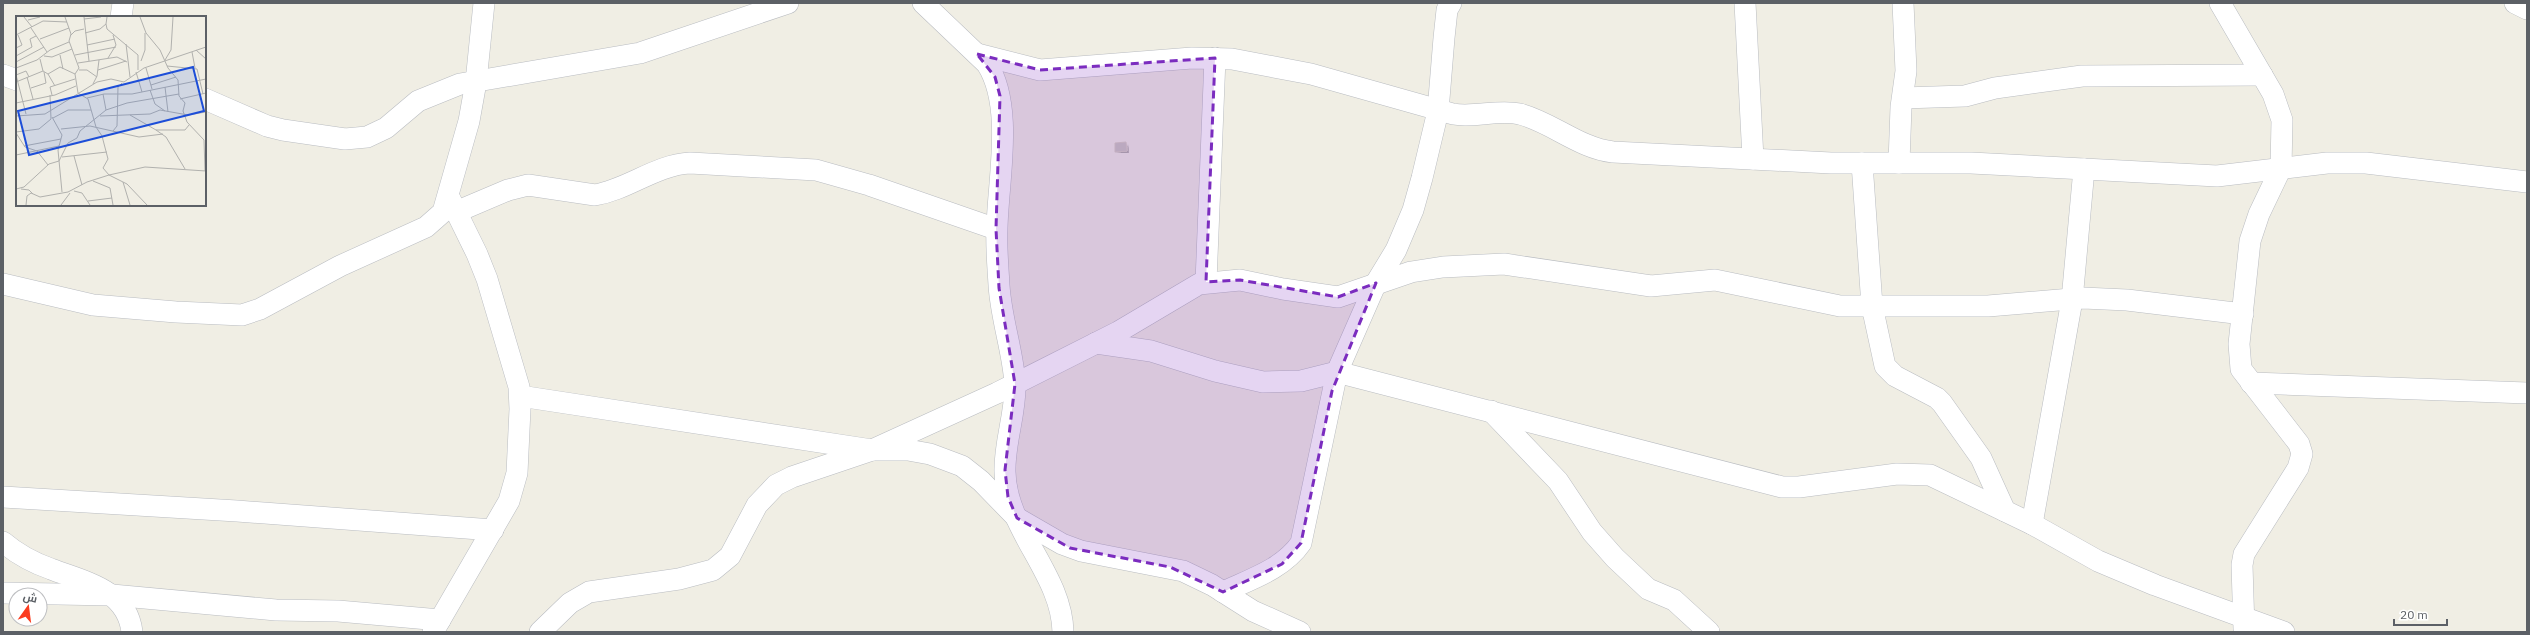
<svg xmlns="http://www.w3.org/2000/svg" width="2530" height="635" font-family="'IBM Plex Sans',Cairo,sans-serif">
  <defs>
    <filter id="shadow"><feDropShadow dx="2.5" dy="4.5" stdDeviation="1" flood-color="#0004"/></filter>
  </defs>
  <rect width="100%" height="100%" fill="#f0eee4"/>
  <polygon fill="#cbc8c1" stroke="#d6d0c2" filter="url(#shadow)" points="1126,142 1127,151 1115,152 1115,143"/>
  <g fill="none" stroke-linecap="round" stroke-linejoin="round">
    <g stroke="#b9bcc1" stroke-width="22">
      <g id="street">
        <path d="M923,3L987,64C1014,106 998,180 997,228C996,247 998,267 999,285C1001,319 1013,351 1015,384C1016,413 1004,443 1005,472C1006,530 1062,574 1063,632"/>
        <polyline points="1745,3 1753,159"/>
        <polyline points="2220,3 2273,94 2282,120 2281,168 2259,214 2250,241 2239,344 2241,369 2299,444 2302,454 2298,468 2244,554 2242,565 2244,629"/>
        <polyline points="2515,3 2527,9"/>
        <polyline points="121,17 123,3"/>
        <path d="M977,54L1040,70L1192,58L1232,59L1311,74L1453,114C1474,118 1498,109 1520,114C1553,123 1579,148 1613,152L1831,163H1971L2217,176L2327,163H2366L2527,182"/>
        <polyline points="3,75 17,80"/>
        <polyline points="1903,98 1965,96 1995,88 2082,76 2262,75"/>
        <polyline points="205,99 267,126 283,130 345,139 367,137 386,128 418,101 460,84 640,53 788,3"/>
        <polyline points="1862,163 1872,306 1885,366 1895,376 1937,398 1942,403 1981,458 2005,511"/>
        <polyline points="1899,163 1901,107 1906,71 1903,3"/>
        <path d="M456,212L508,190L528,185L595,195C629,189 655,165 690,163L816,170L869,185L996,229"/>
        <polyline points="1206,282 1215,58"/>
        <polyline points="3,284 93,305 176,312 242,315 260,309 340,266 426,227 443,212 469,121 476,82 484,3"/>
        <polyline points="1096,343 1151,351 1215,371 1263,382 1301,381 1337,372 1782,487 1799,487 1897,474 1930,475 2032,524 2098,561 2155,585 2284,632"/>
        <polyline points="2251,383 2527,393"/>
        <polyline points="520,396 872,450 908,450 930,454 962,466 981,481 1017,518 1062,544 1081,551 1183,571 1212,585 1253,611 1300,632"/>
        <polyline points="1491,411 1558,481 1592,532 1615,558 1648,589 1674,600 1709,632"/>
        <polyline points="3,497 237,511 493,530"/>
        <polyline points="2032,524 2072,300 2084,169"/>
        <path d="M3,542C17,554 34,563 51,569C84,582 127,589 132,632"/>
        <path d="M1223,592C1251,579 1283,569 1301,543L1337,372L1376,283L1396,250L1413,210L1422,178L1438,111L1444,38L1447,10L1451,3"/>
        <polyline points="3,593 112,595 276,610 338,611 440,620"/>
        <polyline points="433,632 509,501 517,473 520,409 519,387 487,279 477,254 450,199"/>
        <polyline points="540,632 570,603 589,592 679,579 713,570 730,556 757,505 776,485 792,477 872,450 997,393 1118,332 1199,284 1240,280 1283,289 1338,297 1411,272 1443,267 1504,264 1651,286 1715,280 1840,306 1988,306 2083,298 2127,300 2243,314"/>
      </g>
    </g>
    <use href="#street" stroke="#fff" stroke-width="21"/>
  </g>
  <path fill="#7b2cbf" fill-opacity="0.2" stroke="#7b2cbf" stroke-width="3" stroke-dasharray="8 5" stroke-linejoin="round" d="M977,54L1040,70L1215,58L1206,282L1240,280L1338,297L1376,283L1332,391L1301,543L1282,564L1223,592L1170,567L1070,548L1017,518L1008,497L1005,470L1015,384L999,288L996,229L1000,96L995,77Z"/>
  <g transform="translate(16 16)">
    <rect width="190" height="190" fill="#f0eee4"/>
    <path fill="none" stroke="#b1b1ae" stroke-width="1" d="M8,1L16,11M49,1L55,18L53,25L63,52L59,58M68,1L73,45M124,1L130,17L144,34L152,52L162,64L163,80L169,87L167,95L171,106L188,124L189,155M68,3L85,1M12,4L24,1M90,8L91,13L122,39V54M15,12L31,36M69,17L84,13L90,8L91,1M0,19L27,5L51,6M54,20L59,15L68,13M24,23L53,12M110,28L114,61M71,29L99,23M0,32L6,29L2,19M180,34L190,43M176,36L179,52M44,39L47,53M59,39L100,31M0,40L16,31L14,23L20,20M28,40L36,41L56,33M92,42L100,29L97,19M24,43L27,55L32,58L39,70M149,44L155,34L157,1M125,45L129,34V17M0,46L28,31M62,47L101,41L111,46M151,50L181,53L187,78M0,52L21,44L34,34L53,26M130,52L136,73M63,54H71L81,61M82,54L110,45M120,56L126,76M32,58L44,51L59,58M59,58L62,77L72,83L80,111L86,120L92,143L87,152L93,159L129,151L190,155M0,59L10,98M0,59L10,55L13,61M11,61L17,83M0,66L27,55M77,68L81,60L83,44M135,69L160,61M149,71L152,96M15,72L30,67L28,56M134,74L139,88L149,95M87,78L90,94M36,79L34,71L59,63M71,82L88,78H116L190,63M164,83L190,77M0,87L39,79L60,70M114,99L140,114H169L173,109M0,100L29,98L81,66L95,63L108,66L128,52L190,31M84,100L134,98L144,94L172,99L190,96M36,101L46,119L42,134L46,176M37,102L52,94H75M45,113L74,110L123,121L147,118M140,114L150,121L169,153M97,115L101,110L102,71L106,67M0,116L23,113L35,103L34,79M0,117L9,131L21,135L32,149M8,130L45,123M0,139L43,130M58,140L66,169M46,141L91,136M77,165L94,172L97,189M107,166L114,189M0,173L8,171L33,148L43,145L52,127L61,122L64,115L90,94L111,87L163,78M5,173L13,174L17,178M58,175L66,177L74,189M72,185L96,182M10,189L11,180L15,177L24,181L52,176L71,166L93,159L111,168L131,189M45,189L54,177"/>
    <path fill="#1d4ed8" fill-opacity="0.15" stroke="#1d4ed8" stroke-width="2" d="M177,51L188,95L13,139L2,95Z"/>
    <rect width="190" height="190" fill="none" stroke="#5c6066" stroke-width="2"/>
  </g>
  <rect width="2530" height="635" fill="none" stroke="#5c6066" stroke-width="8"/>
  <g transform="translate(28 607) rotate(14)"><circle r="19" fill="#ffffff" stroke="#bebfc2"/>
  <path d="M0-3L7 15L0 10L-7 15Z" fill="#fb3c1f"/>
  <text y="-6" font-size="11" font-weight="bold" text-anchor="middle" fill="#5c6066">ش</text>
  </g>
  <path d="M2394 619v6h53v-6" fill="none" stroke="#5c6066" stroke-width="2"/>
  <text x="2400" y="619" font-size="12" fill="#5c6066" stroke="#ffffff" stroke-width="3" paint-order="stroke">20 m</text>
</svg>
